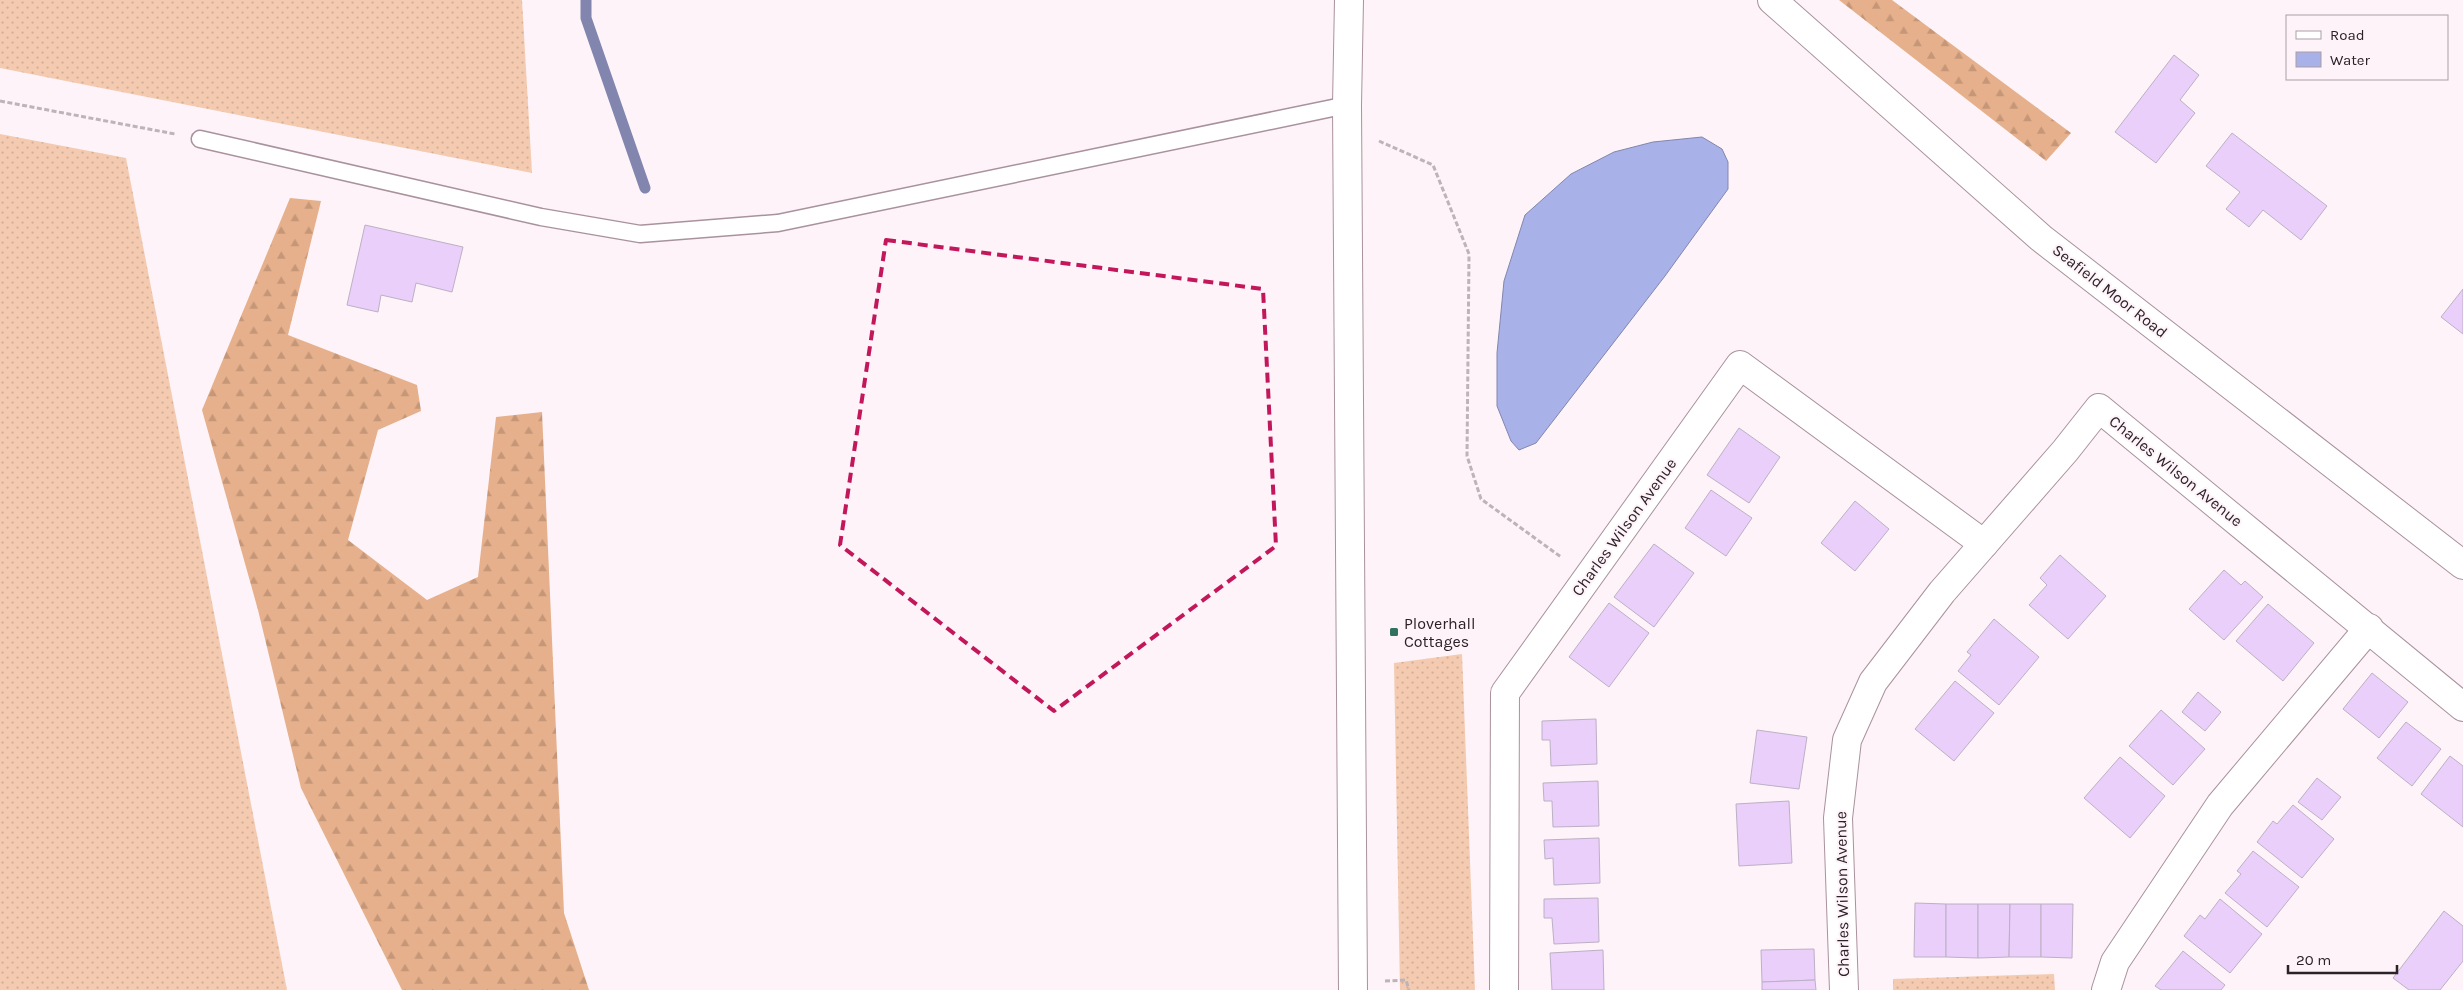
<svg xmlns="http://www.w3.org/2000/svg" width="2463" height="990" font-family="Karla,sans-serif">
  <defs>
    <pattern id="grass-dots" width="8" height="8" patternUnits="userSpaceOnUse" patternTransform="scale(1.25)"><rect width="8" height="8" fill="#f4cbb0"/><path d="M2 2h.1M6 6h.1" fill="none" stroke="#d1ae97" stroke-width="1.8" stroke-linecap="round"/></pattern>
    <pattern id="forest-firs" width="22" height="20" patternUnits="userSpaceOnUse" patternTransform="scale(1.25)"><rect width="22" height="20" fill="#e5b08b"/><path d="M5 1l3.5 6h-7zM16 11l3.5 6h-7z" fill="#c59778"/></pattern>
  </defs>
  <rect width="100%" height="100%" fill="#fdf3f8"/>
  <g fill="url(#grass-dots)">
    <polygon points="0,0 522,0 532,173 0,68"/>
    <polygon points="0,134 126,158 287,990 0,990"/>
    <polygon points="1462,654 1475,990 1400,990 1394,663"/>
    <polygon points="2054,974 2055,990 1893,990 1893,979"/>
  </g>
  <g fill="url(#forest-firs)">
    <polygon points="1839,0 1892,0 2071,133 2046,161"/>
    <polygon points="290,198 321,201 288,335 417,385 421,411 378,430 348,540 427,600 478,577 496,417 542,412 564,913 589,990 402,990 301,788 258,610 202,410"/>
  </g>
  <polygon fill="#a8b1e8" stroke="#8286ae" points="1702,137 1722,149 1728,162 1728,189 1665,276 1536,443 1519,450 1511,441 1497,406 1497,353 1504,281 1525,215 1571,174 1614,152 1653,142"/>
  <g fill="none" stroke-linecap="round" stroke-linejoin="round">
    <polyline stroke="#8286ae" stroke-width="11" points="586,0 586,18 645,188"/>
  </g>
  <g fill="#e9cffa" stroke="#bcb0c5">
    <polygon points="2174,55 2199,75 2180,100 2195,113 2156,163 2115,132"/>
    <polygon points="2232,133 2327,206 2301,240 2263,210 2249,227 2226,209 2240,192 2206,166"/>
    <polygon points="365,225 463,247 452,292 416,283 412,302 381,295 378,312 347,305"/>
    <polygon points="2463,289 2463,334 2441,317"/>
    <polygon points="1739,428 1780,457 1749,503 1707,475"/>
    <polygon points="1711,490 1752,518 1726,556 1685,528"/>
    <polygon points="1855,501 1889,529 1855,571 1821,543"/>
    <polygon points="1654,544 1694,573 1654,627 1614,597"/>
    <polygon points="2060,555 2106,596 2068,639 2029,605 2047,585 2040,578"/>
    <polygon points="2224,570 2241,585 2245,581 2263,597 2224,640 2189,609"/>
    <polygon points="1609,603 1649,633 1609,687 1569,657"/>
    <polygon points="2268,604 2314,643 2283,681 2236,641"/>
    <polygon points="1994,619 2039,657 1999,705 1958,671 1971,655 1967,652"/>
    <polygon points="2372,673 2408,702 2379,738 2343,709"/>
    <polygon points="1955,681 1994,713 1954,761 1915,729"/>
    <polygon points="2198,692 2221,712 2205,731 2182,712"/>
    <polygon points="2161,710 2205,749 2173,785 2129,746"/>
    <polygon points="1596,719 1597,764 1551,766 1550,740 1542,740 1542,721"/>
    <polygon points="2406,722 2441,749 2412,786 2377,758"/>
    <polygon points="1757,730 1807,737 1799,789 1750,783"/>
    <polygon points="2450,756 2463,766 2463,827 2421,794"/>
    <polygon points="2120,757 2165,796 2130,838 2084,798"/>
    <polygon points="2317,778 2341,797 2322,820 2298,802"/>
    <polygon points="1598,781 1599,826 1553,827 1552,801 1544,801 1543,783"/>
    <polygon points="1789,801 1792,863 1739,866 1736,804"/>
    <polygon points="2293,805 2334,839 2302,878 2257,842 2273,821 2277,824"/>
    <polygon points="1599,838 1600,883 1554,885 1553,858 1545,859 1544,840"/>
    <polygon points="2253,851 2299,887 2267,927 2225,893 2241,874 2237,871"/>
    <polygon points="1598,898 1599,942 1554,944 1552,918 1544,918 1544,899"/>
    <polygon points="2220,899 2262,934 2230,973 2184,936 2200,915 2205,919"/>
    <polygon points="1915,903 1946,904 1946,957 1914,957"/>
    <polygon points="1946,904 1978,904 1978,958 1946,957"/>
    <polygon points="1978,904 2010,904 2009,957 1978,958"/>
    <polygon points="2010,904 2041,904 2041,957 2009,957"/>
    <polygon points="2041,904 2073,904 2072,958 2041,957"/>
    <polygon points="2444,911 2463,926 2463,961 2440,990 2409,990 2393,978"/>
    <polygon points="1814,949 1815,980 1762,982 1761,950"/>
    <polygon points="1603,950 1604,990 1552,990 1550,953"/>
    <polygon points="2183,951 2225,985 2221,990 2161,990 2155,986"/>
    <polygon points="1815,980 1816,990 1762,990 1762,982"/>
  </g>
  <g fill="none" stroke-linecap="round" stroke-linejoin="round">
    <g stroke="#a9929d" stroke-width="19">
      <polyline id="lane" points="200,139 541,217 640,234 778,223 1347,105"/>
    </g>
    <g stroke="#a9929d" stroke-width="30">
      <g id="street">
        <polyline points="1504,990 1505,693 1740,365 1984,544"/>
        <polyline points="1844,990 1838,818 1847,740 1873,682 1942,592 2065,451 2099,408 2463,707"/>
        <polyline points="2106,990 2115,962 2220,805 2369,628"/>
      </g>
    </g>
    <g stroke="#a9929d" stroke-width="30">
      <g id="primary">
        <polyline points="1349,0 1347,105 1353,990"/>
        <polyline points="1772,0 2041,238 2463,565"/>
      </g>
    </g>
    <g stroke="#bdb3b8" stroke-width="3" stroke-dasharray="5 2.5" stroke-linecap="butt">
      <polyline points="0,101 175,134"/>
      <polyline points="1379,141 1433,165 1469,254 1467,456 1481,499 1561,557"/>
      <polyline points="1385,981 1406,980 1409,990"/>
    </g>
    <use href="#lane" stroke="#fff" stroke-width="16"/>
    <use href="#street" stroke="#fff" stroke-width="28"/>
    <use href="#primary" stroke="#fff" stroke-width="28"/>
  </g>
  <path fill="none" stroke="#c2185b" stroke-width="4" stroke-dasharray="10 6" stroke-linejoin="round" d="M886,240L1263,289L1276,546L1054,711L840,545Z"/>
  <rect fill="#317160" stroke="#fdf3f8" stroke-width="2" x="1389" y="627" width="10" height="10" rx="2.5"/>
  <g text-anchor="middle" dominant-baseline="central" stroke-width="4" stroke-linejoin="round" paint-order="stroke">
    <g font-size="16" fill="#2b2126" stroke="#fdf3f8">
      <text transform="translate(2110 291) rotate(38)">Seafield Moor Road</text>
      <text transform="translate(2176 471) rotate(39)">Charles Wilson Avenue</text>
      <text transform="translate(1624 527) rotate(-54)">Charles Wilson Avenue</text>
      <text transform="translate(1842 894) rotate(-91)">Charles Wilson Avenue</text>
    </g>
    <g font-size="16" fill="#2b2126" stroke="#fdf3f8" text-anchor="start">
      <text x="1404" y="623">Ploverhall<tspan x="1404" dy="18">Cottages</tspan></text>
    </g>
  </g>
  <rect x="2286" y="15" width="162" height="65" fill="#fdf3f8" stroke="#a99fa4"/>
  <rect x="2296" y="31" width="25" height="8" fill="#ffffff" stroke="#a99fa4"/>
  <text x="2330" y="40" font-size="15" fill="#2b2126">Road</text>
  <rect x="2296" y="52" width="25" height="15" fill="#a8b1e8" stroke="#a99fa4"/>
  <text x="2330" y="65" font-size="15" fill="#2b2126">Water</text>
  <path d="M2288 965v8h109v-8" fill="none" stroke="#2b2126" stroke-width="2.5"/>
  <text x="2296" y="965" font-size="15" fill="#2b2126" stroke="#fdf3f8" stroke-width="4" paint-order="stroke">20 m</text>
</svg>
